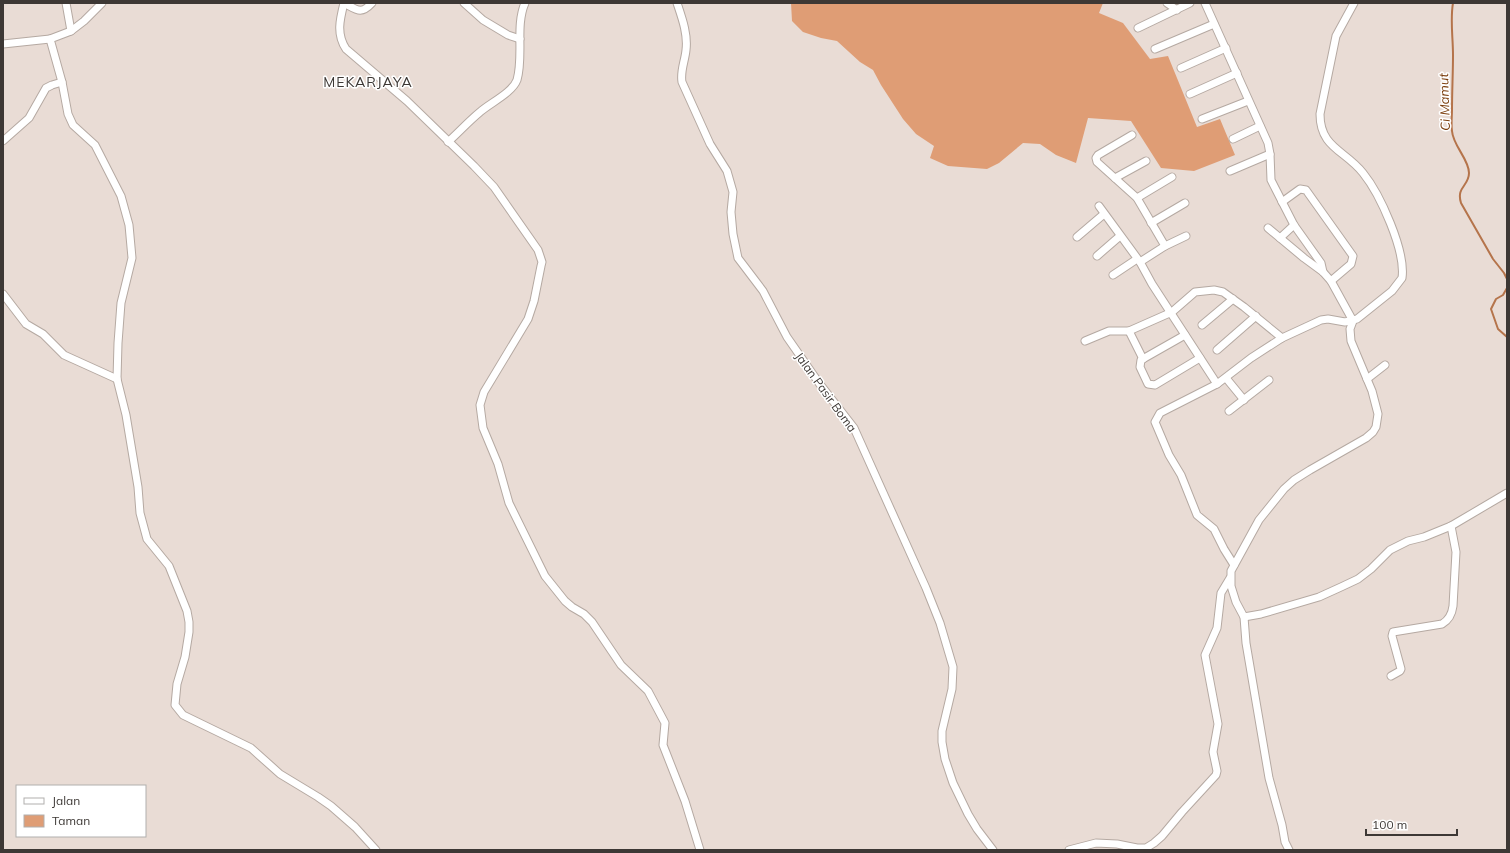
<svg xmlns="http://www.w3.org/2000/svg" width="1510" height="853" font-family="Mulish,sans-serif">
  <rect width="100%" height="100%" fill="#e9dcd5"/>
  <polygon fill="#df9d75" points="791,3 1103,3 1099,13 1123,23 1150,59 1168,56 1197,127 1220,119 1235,155 1194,171 1161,168 1131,121 1088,118 1076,163 1056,155 1040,144 1023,143 999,163 987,169 948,166 930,158 934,146 916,134 903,119 881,85 873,70 860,62 837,41 821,38 803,32 792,21"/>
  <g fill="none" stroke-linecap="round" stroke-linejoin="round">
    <g stroke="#b5744b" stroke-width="2">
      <path d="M1453,3C1450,20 1453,37 1453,55C1453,73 1452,91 1452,110C1452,116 1451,124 1452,131C1453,146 1469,159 1469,173C1469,186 1456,187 1461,203L1493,259L1504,273L1507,279"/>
      <polyline points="1507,288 1503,295 1496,299 1491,309 1498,329 1507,337"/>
    </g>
    <g stroke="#b5a9a2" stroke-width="9">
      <g id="minor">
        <polyline points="66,3 71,31"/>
        <polyline points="102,3 84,21 71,31 50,39 62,82 68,114 73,125 95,145 121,196 129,225 132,258 121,303 118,343 117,379 126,415 138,487 140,513 147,539 169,566 187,611 189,622 189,632 185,657 177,684 175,705 183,715 251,748 280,774 318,797 331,806 355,827 376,850"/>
        <path d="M344,3C340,19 336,34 346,49L407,101L474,166L494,187L538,250L542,262L541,266L534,301L528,319L484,392L480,405L483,428L498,464L509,503L545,576L565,601L572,607L584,614L592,622L621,665L648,691L665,723L663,745L685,801L700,850"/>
        <path d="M344,3C357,10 361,15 372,3"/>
        <polyline points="464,3 483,20 508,35 520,39"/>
        <path d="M677,3C682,18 688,34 686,50C685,61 680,71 682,82L710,144L727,171L733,192L731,212L733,234L738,258L763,291L787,337L819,383L854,428L926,588L940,623L953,667L952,689L942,731V742L945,759L953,783L968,814L977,829L993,850"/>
        <polyline points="1167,3 1177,10"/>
        <polyline points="1205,3 1268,143 1270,154 1271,180 1294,225 1321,263 1323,272"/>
        <polyline points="1138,28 1190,3"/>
        <polyline points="3,44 50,39"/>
        <polyline points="1155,49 1214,24"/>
        <polyline points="1181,68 1226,48"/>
        <polyline points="1190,94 1237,73"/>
        <polyline points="1202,119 1248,101"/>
        <polyline points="1132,135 1098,155 1096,158 1097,162 1137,198 1165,246 1140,262"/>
        <polyline points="1233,139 1260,126"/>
        <polyline points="3,141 29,118 46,88 52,85 62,82"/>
        <path d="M448,142C459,132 469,121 480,112C490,103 512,93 517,80C524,56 515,26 525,3"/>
        <polyline points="1230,171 1270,154"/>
        <polyline points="1115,178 1146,161"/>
        <polyline points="1137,198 1172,177"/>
        <polyline points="1282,202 1300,189 1306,190 1353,256 1351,264 1331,281"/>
        <polyline points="1099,206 1140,262 1152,284 1217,384"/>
        <polyline points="1151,223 1185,203"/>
        <polyline points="1268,228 1304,258 1323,272 1331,281 1353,321 1350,329 1351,341 1372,391 1378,414 1376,427 1373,432 1366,438 1310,470 1294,480 1284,489 1259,520 1231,571 1231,586 1236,602 1244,617 1246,643 1269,778 1282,825 1285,842 1289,850"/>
        <polyline points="1077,237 1104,214"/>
        <polyline points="1280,238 1294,225"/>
        <polyline points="1165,246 1186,236"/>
        <polyline points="1097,256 1120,236"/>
        <polyline points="1113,275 1137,259"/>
        <polyline points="3,294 26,324 43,334 64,355 117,379"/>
        <polyline points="1202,325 1233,299"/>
        <polyline points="1129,331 1143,359"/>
        <polyline points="1185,335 1141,360 1140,367 1148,384 1155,385 1200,358"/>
        <polyline points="1085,341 1109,331 1129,331 1172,312 1195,292 1214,290 1223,292 1244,307 1282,338"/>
        <polyline points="1217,350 1256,316"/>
        <polyline points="1226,378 1244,400"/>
        <polyline points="1367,379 1385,365"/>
        <polyline points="1229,411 1269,380"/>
        <path d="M1234,565L1224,549L1214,529L1197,515L1181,475L1169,455L1155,422L1160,413L1217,384L1251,358L1282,338L1321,320L1328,319L1345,322L1357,319L1392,291L1402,278C1406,251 1380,194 1363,173C1345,150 1320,148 1320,114L1336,36L1354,3"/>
        <polyline points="1244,617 1261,614 1319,597 1341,587 1358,579 1371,569 1390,550 1408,541 1424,537 1451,526 1507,493"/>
        <path d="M1391,676L1400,671L1401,669L1392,636L1393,632L1442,624C1449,620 1452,614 1453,606L1456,552L1451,526"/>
        <polyline points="1069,850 1096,843 1117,844 1137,848 1146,848 1154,843 1162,836 1182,812 1216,775 1217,771 1213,752 1218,724 1205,655 1217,628 1221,593 1230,578"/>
      </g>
    </g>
    <use href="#minor" stroke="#fff" stroke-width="7"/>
  </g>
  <g text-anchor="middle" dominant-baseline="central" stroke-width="3" stroke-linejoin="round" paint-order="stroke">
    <g font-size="12" fill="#3d3835" stroke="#fff">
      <text transform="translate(826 392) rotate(54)">Jalan Pasir Boma</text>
    </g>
    <g font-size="13" font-style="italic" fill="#7b3d0c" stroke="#fff">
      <text transform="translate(1444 102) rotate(-92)">Ci Mamut</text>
    </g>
    <g font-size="14" letter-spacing="1" fill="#3d3835" stroke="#fff">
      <text x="368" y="82">MEKARJAYA</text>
    </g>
  </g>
  <rect width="1510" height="853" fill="none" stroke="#3d3835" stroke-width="8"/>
  <rect x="16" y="785" width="130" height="52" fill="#ffffff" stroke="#b1afae"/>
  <rect x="24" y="798" width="20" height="6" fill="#ffffff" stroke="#b1afae"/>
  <text x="52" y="805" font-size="12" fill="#3d3835">Jalan</text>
  <rect x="24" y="815" width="20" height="12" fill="#df9d75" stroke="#b1afae"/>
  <text x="52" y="825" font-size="12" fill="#3d3835">Taman</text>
  <path d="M1366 829v6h91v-6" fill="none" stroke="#3d3835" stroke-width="2"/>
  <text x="1372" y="829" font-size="12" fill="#3d3835" stroke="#ffffff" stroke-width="3" paint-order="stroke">100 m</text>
</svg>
